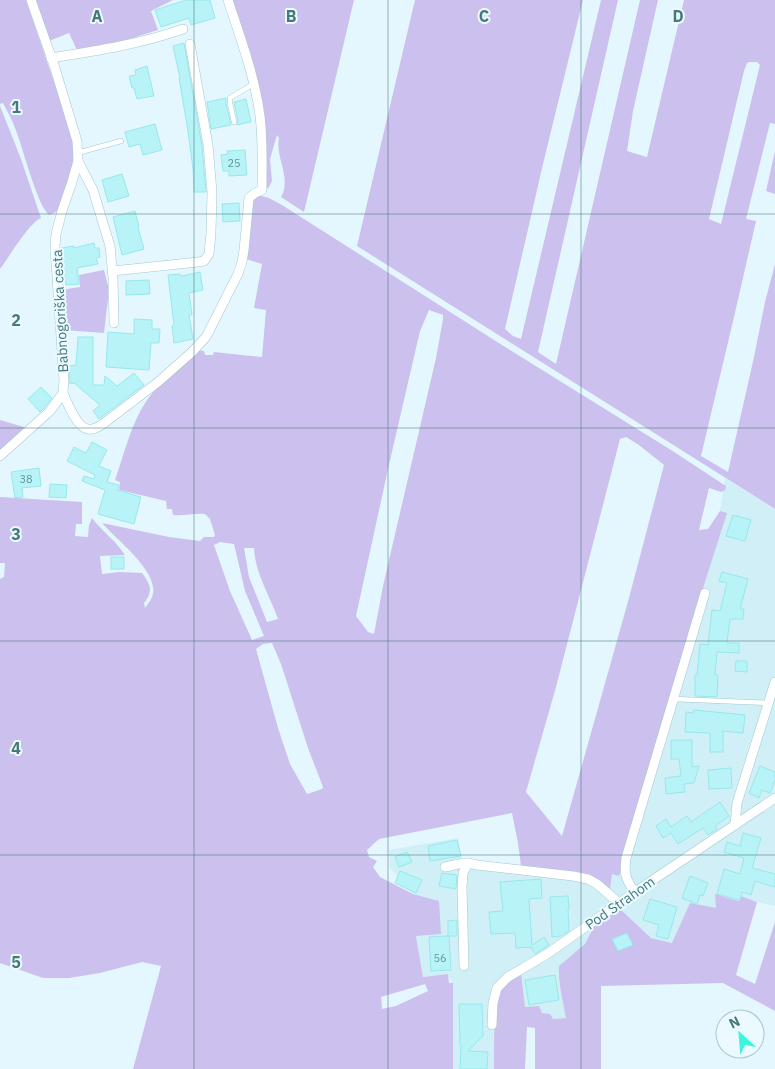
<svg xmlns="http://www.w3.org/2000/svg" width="775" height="1069" font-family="'IBM Plex Sans',sans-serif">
  <rect width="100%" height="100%" fill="#e4f7ff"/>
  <polygon fill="#d1eff7" points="725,478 775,509 775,906 757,902 741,896 739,901 716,894 717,908 673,943 651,938 618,907 596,922 585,944 566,1018 495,1023 494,1069 453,1069 452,983 448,974 423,977 416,936 439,901 413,894 390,868 389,850 458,838 461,859 577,872 588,874 597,879 610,890 612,874 619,876 697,607 726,513 720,511"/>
  <g fill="#ccc0ee" fill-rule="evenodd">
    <path d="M0,0H26L68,123L74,150V163L58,211L49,215C36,203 23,147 15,128C12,119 7,111 3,103L0,104Z"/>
    <polygon points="35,0 173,0 151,11 158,30 120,42 77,50 69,33 49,41"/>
    <path d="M230,0H354L304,212L281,197C292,178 275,158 279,138L277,135L270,159L272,181L268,189L265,183L264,121Z"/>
    <path d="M415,0H583L543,164L505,329L513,336L521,339L601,0H618L538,352L556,364L640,0H658L633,111L627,151L647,157L684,0H775V124L770,123L746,219L756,221L734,317L701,456L728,472L754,357L765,302L775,264V509L357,246ZM749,62H757L760,65L721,224L709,219L744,71L747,63Z"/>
    <path d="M0,106L21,159L41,218C29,223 9,257 0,269Z"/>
    <polygon points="775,151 775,194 766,191"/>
    <path d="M258,195L269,198L282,205L502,345L671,450L726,486L725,490L721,492L709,488L699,530L708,529L720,511L727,513L697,607L619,876L612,874L610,890L597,879L588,874L577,872L521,866L518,843L512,813L379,839L367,850L369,857L377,861L373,867L380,877L413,894L439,901L441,934L416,936L423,977L448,974L449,983H453V1069H133L161,966L142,962L100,973L69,978H43L0,963V579L4,577L5,563H0V497L82,502V524H76L75,536L88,537L89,525L92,518C102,531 116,541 125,555L100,556L102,574L119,572L142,573C150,584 154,591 144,603L145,608C150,602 155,594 153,587C150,565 116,539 102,523L169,537L200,541L204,537H214L215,535L210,519L205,514C194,513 185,516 173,515L172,509H167L166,501L119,490L120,482L115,480C124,455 131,423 147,400C161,381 180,366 197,350L204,351L205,355H213L214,352L262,357L266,310L254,308L262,264L246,259L251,204L254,199ZM429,310L443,315V319L436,358L383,586L374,634L368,632L356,616L388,469L420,331ZM626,437L639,445L664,465L629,598L562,836L526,792L556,687L620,439ZM220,542L234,544L245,591L264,636L252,640L230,591L214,545ZM244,548H254C255,573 270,596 278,619L267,622L249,577ZM272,643L281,664L308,748L323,787L322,789L307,794L290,764L278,728L256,649L263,644ZM425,984L428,991L396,1006L382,1009L381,997Z"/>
    <polygon points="104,270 108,286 108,299 104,333 64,330 61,290 80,287 79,275"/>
    <polygon points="0,420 27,428 0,451"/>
    <path d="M715,894L739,901L741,896L757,902L736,975L755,984L775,922V1011L723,983L601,986V1069H535V1028L527,1027L525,1069H494C494,1052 493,999 502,987C506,981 515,977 521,973L525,1007L539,1006L542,1013L550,1014L553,1019L566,1018C563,1001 558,983 559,966L585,944L596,922L618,907L651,938L672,943L690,903L716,908Z"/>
  </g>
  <g fill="#b8f3f7" stroke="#97e8eb">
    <polygon points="186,0 210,0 215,18 191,25 189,18 161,27 155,10"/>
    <polygon points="184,43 202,146 206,192 194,192 193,169 188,131 179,78 180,78 173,46"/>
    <polygon points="147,66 154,96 137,99 134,88 132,88 129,76 136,75 135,70"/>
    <polygon points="226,98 226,104 231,125 211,129 207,102"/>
    <polygon points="246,99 251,122 237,125 238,121 234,102"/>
    <polygon points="155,124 162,150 143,155 140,144 129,147 125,132"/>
    <polygon points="245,150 247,175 229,176 229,171 223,171 221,155 228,154 227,151"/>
    <polygon points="122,174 129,196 108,202 102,180"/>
    <polygon points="239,203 240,221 223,222 222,204"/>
    <polygon points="135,211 139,226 138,227 144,249 122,255 113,217"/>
    <polygon points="94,243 95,248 99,248 100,257 96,258 98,264 77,268 79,284 66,285 61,248 74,246 74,248"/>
    <polygon points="200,272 203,290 189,293 192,315 189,315 193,339 174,343 172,326 174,325 168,275 180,274 181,276"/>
    <polygon points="149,280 150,294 126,295 126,281"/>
    <polygon points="134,319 152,320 152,329 160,329 159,343 151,343 149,370 106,367 108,332 134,334"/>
    <polygon points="78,337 93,337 93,366 92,365 93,366 93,385 104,385 105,376 117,386 134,373 144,385 99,419 93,411 100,405 74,383 70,384 69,366 76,365"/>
    <polygon points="41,387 52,398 45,407 40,412 28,399"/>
    <polygon points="92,442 107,450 99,466 111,471 107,482 119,485 117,490 141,497 134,524 98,514 105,490 82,481 84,476 94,479 95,475 67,461 74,447 86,453"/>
    <polygon points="39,468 41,486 22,488 23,497 15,498 11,472"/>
    <polygon points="50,484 67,485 66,498 49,497"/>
    <polygon points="733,515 751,520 745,541 726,536"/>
    <rect x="111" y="557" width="13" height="12"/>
    <polygon points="722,572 748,579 740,609 744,609 743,619 730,619 727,643 739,643 739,653 717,652 715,675 718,675 717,697 695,696 695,675 697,675 700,644 708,645 712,610 720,611 727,583 719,581"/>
    <polygon points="736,661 747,661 747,672 735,671"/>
    <polygon points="694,710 745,715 743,733 723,731 723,752 710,752 710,733 685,732 686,712 693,713"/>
    <polygon points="671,740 692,740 692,767 699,766 694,783 684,784 685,792 666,794 665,778 681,776 679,759 671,759"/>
    <polygon points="760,766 775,772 775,780 770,793 762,790 759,798 749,793"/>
    <polygon points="731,768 732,788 709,789 708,770"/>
    <polygon points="720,802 729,816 715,826 717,829 708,835 703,828 678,844 671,833 663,838 656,826 666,819 671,827 687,816 691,822"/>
    <polygon points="743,833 761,838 752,868 775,874 775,887 755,881 751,895 742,892 740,900 717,894 724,869 740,874 744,858 724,852 727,842 740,846"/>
    <polygon points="457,840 461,856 430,861 428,846"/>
    <polygon points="407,852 412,862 399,867 395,857"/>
    <polygon points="400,871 422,880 416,893 395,883"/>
    <polygon points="442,873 457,875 456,889 439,886"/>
    <polygon points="690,876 708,883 703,896 700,895 697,904 682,898"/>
    <polygon points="541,879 542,898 529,899 532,945 544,937 549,945 535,954 531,947 516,948 515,933 491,934 489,912 503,911 500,882"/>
    <polygon points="568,896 569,909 568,909 569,931 561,936 552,937 550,897"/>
    <polygon points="650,899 677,907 668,939 656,936 659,925 643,920"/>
    <polygon points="457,920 457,936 449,936 451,970 431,971 429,937 448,936 448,921"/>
    <polygon points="627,933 633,945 618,951 612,939"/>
    <polygon points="555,975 559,1000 529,1005 525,980"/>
    <polygon points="459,1004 482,1004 483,1036 468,1051 488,1052 487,1069 460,1069 461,1045 460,1045"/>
  </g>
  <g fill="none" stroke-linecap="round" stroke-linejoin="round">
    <g stroke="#a3c9cd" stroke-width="5.5">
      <g id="service">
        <polyline points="234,122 230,103 230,98 253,84"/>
        <polyline points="77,153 121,141"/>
        <polyline points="674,699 769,703"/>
      </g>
    </g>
    <g stroke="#a3c9cd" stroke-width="10">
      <g id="minor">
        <path d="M51,58C95,51 141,44 183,29"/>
        <polyline points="78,161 93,190 110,246 113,278 114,323"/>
        <polyline points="113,271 198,262 204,261 209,254 211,233 212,192 208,145 190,44"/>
        <path d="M63,393C67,402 77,428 88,429C93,430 98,427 103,424L158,382L192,352L206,337L238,274L242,262L244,250L249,198L255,193L262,190C262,165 263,140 260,116C255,77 240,37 228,0"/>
        <polyline points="0,456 50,411 63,393 64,381 55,247 56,234 62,211 72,182 78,161 77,141 54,65 31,0"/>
        <polyline points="735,825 737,803 775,682"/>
        <polyline points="445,867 463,863 468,863 477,865 573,876 588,879 597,884 619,903"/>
        <path d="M635,892C625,879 624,873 626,858L705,593"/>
        <polyline points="464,966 462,888 463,873 468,863"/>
        <polyline points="492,1025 493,1003 497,988 508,977 547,954 635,892 775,798"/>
      </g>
    </g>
    <use href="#service" stroke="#fff" stroke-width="4.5"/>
    <use href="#minor" stroke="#fff" stroke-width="9"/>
  </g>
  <path fill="none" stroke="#46797a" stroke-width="1" stroke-opacity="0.55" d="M194,0V1069M388,0V1069M581,0V1069M0,214H775M0,428H775M0,641H775M0,855H775"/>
  <g text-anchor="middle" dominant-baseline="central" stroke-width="4" stroke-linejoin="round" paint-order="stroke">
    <g font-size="11" fill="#629899">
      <text x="234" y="163">25</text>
      <text x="26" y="479">38</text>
      <text x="440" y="958">56</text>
    </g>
    <g font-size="14" fill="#46797a" stroke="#ecfaff">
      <text transform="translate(60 311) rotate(-93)">Babnogoriška cesta</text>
      <text transform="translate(620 903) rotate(-35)">Pod Strahom</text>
    </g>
  </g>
  <g font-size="16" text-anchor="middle" font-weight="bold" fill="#46797a" stroke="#ecfaff" stroke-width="4" stroke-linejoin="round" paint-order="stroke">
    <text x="97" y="22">A</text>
    <text x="291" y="22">B</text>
    <text x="484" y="22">C</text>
    <text x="678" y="22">D</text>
    <text x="16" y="113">1</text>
    <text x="16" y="326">2</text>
    <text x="16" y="540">3</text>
    <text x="16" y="754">4</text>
    <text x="16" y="968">5</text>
  </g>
  <g transform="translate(740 1034) rotate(334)"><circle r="24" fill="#ecfaff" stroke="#aac6ca"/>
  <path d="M0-4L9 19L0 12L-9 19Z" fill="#3cf5df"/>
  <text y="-8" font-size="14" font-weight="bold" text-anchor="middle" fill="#46797a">N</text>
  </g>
</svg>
